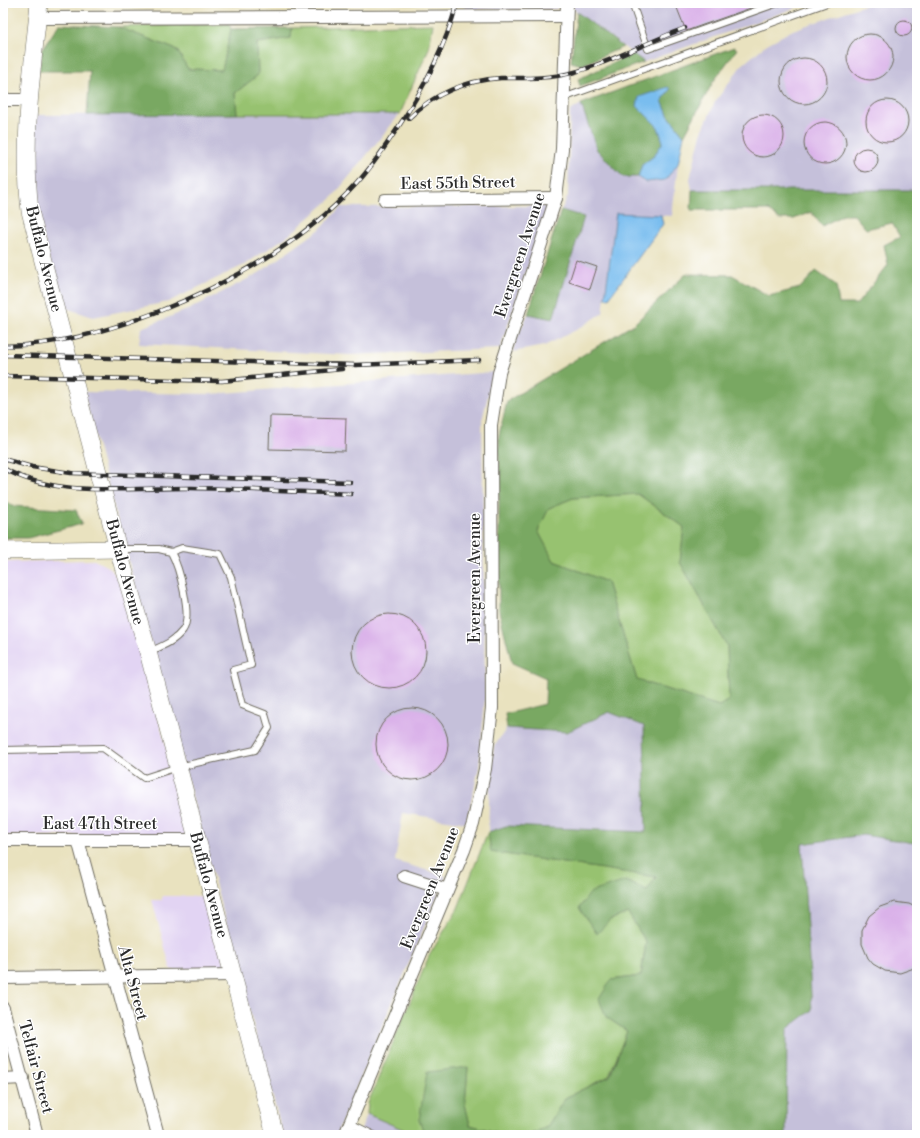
<svg xmlns="http://www.w3.org/2000/svg" width="920" height="1138" font-family="'Libre Bodoni',serif">
  <rect width="100%" height="100%" fill="#fff"/>
  <filter id="ink" filterUnits="userSpaceOnUse"><feTurbulence type="fractalNoise" baseFrequency=".025" numOctaves="2"/><feDisplacementMap in="SourceGraphic" scale="8" xChannelSelector="R" yChannelSelector="G"/><feConvolveMatrix kernelMatrix="1 2 1 2 8 2 1 2 1" color-interpolation-filters="sRGB"/></filter>
  <filter id="wash" filterUnits="userSpaceOnUse"><feTurbulence type="fractalNoise" baseFrequency=".012" numOctaves="4" result="noise"/><feDisplacementMap in="SourceGraphic" scale="16" xChannelSelector="R" yChannelSelector="G"/><feGaussianBlur stdDeviation="0.9" result="paint"/><feColorMatrix in="noise" values="0 0 0 0 0 0 0 0 0 0 0 0 0 0 0 0 0 1.4 0 .05"/><feComposite in="paint" operator="in"/></filter>
  <g filter="url(#wash)">
    <rect width="100%" height="100%" fill="#e9e2bf"/>
    <g fill="#e2d4f3">
      <polygon points="94,560 110,568 118,579 128,600 189,835 3,836 3,562"/>
      <polygon points="162,896 206,896 227,971 171,970 152,900 162,900"/>
    </g>
    <g fill="#c5c0da">
      <polygon points="466,3 560,3 560,5 556,9 464,9"/>
      <polygon points="573,3 809,3 644,62 573,9"/>
      <polygon points="871,3 917,3 917,190 692,190 690,179 701,134 715,102 741,66 767,44 793,30"/>
      <polygon points="581,104 597,150 623,177 638,177 646,182 665,180 678,164 672,216 616,213 603,313 578,329 544,346 513,352 515,341 528,314 553,318 584,218 561,210 568,196 570,111"/>
      <polygon points="400,114 331,199 289,235 244,265 168,302 93,317 60,306 34,198 33,115"/>
      <polygon points="548,206 500,349 349,355 139,344 141,328 190,309 259,273 319,230 341,207"/>
      <polygon points="494,372 482,420 485,698 479,768 466,823 403,813 395,861 446,876 336,1135 283,1135 83,392 211,394"/>
      <polygon points="609,712 644,726 646,833 506,826 488,832 490,776 494,746 507,728 567,732"/>
      <polygon points="863,835 914,843 917,840 917,1135 786,1135 787,1029 812,1010 802,844"/>
      <polygon points="367,1114 416,1135 359,1135"/>
    </g>
    <g fill="#97c26f" stroke="#61764d">
      <polygon points="229,24 231,29 223,70 188,69 177,50 118,27"/>
      <polygon points="433,24 429,48 400,114 237,114 235,93 258,75 257,43 291,38 292,28"/>
      <polygon points="638,494 684,527 680,562 727,646 729,700 719,706 637,680 607,582 554,561 538,531 549,508 573,498"/>
      <polygon points="488,832 491,852 656,877 647,891 610,920 628,913 646,942 641,976 611,980 606,1017 627,1031 609,1076 565,1098 547,1127 529,1135 507,1135 470,1125 465,1104 468,1067 419,1120 425,1135 416,1135 367,1114 368,1103 429,956 458,908"/>
    </g>
    <g fill="#79a862" stroke="#526a46" fill-rule="evenodd">
      <polygon points="577,12 623,47 582,65 571,62"/>
      <polygon points="59,24 118,27 177,50 188,69 222,70 231,29 292,28 291,38 257,43 258,75 235,93 237,114 87,115 90,71 39,71 42,50"/>
      <polygon points="734,47 737,49 713,82 684,136 668,115 662,101 670,89 638,106 658,127 663,142 654,156 642,165 638,177 623,177 597,150 581,104"/>
      <polygon points="633,54 644,62 580,86 578,79"/>
      <path d="M692,190H917V840L914,843L863,835L802,844L812,1010L787,1029L786,1135H529L547,1127L565,1098L610,1076L627,1031L606,1017L599,999L611,980L641,976L646,942L628,913L610,920L597,934L579,908L591,892L626,881L647,891L656,877L491,852L488,832L506,826L646,832L644,726L609,712L567,732L507,728L505,714L545,704L546,678L512,663L499,611V435L507,401L634,324L686,274L732,275L769,296L800,288L816,271L836,285L839,304H857L888,265L884,245L900,237L892,223L866,229L854,215H843L822,226L811,212L794,219H779L768,210H691ZM638,494L684,527L680,562L727,646L729,700L719,706L637,680L607,582L554,561L538,531L549,508L573,498Z"/>
      <polygon points="561,210 584,217 553,319 528,314"/>
      <polygon points="3,500 13,506 76,510 82,524 28,538 3,538"/>
      <polygon points="468,1067 465,1104 470,1125 507,1135 425,1135 419,1120 427,1072"/>
    </g>
    <g fill="#79bdef" stroke="#52748d">
      <polygon points="668,87 670,89 662,101 668,115 684,136 678,164 665,180 646,182 638,177 642,165 654,156 663,142 658,127 637,106 639,97"/>
      <polygon points="616,213 661,215 663,224 609,298 605,298"/>
    </g>
    <g id="blocks">
      <g fill="#dab2e9">
        <polygon points="675,3 762,3 762,4 686,31"/>
        <circle cx="904" cy="28" r="8"/>
        <circle cx="870" cy="57" r="23"/>
        <circle cx="804" cy="81" r="23"/>
        <circle cx="887" cy="121" r="21"/>
        <circle cx="763" cy="136" r="21"/>
        <circle cx="825" cy="143" r="21"/>
        <circle cx="866" cy="160" r="12"/>
        <polygon points="576,260 597,267 590,289 569,282"/>
        <polygon points="270,416 346,418 345,451 269,449"/>
        <circle cx="389" cy="651" r="37"/>
        <circle cx="412" cy="744" r="36"/>
        <polygon points="894,902 909,904 917,908 917,967 900,973 885,971 873,964 868,958 862,944 862,930 869,916 880,907"/>
      </g>
    </g>
  </g>
  <g filter="url(#ink)">
    <use href="#blocks" fill-opacity="0" stroke="#6e6b5f" stroke-width="1"/>
    <g fill="none" stroke-linecap="round" stroke-linejoin="round">
      <g stroke="#6e6b5f" stroke-width="8">
        <g id="lane">
          <polyline points="632,3 648,49 778,3"/>
          <polyline points="563,98 827,3"/>
          <path d="M119,549H159L171,552C179,567 193,616 183,630C174,642 162,646 149,652"/>
          <polyline points="3,750 103,748 144,778 178,767 255,750 269,728 265,714 242,705 233,670 251,665 231,577 220,554 182,548 171,552"/>
          <polyline points="350,1123 374,1135"/>
        </g>
      </g>
      <g stroke="#6e6b5f" stroke-width="14">
        <g id="street">
          <polyline points="38,18 566,16"/>
          <polyline points="3,100 29,100"/>
          <polyline points="385,200 556,198"/>
          <polyline points="3,840 197,840"/>
          <polyline points="78,840 158,1135"/>
          <polyline points="404,876 447,890"/>
          <polyline points="3,978 233,975"/>
          <polyline points="3,1008 37,1135"/>
          <polyline points="3,1079 23,1078"/>
          <polyline points="345,1135 464,850 473,824 485,769 492,708 491,425 499,373 556,198 562,149 567,3"/>
        </g>
      </g>
      <g stroke="#6e6b5f" stroke-width="18">
        <g id="secondary">
          <path d="M39,3C32,72 22,141 30,211L118,549L148,652L275,1135"/>
          <polyline points="3,551 118,549"/>
        </g>
      </g>
      <use href="#lane" stroke="#fff" stroke-width="6"/>
      <use href="#street" stroke="#fff" stroke-width="12"/>
      <use href="#secondary" stroke="#fff" stroke-width="17"/>
      <g stroke="#2b2b2b" stroke-width="4.5">
        <g id="rail">
          <path d="M409,118C433,94 467,80 501,78C525,78 548,79 571,73C610,63 647,42 685,28"/>
          <path d="M3,346C59,345 104,332 157,312C231,283 303,243 357,183C372,167 385,147 397,129C423,90 445,48 457,3"/>
          <polyline points="3,355 356,365 479,360"/>
          <polyline points="3,376 222,381 342,369"/>
          <polyline points="3,459 32,467 71,473 350,482"/>
          <path d="M3,468C55,499 134,487 192,488C245,489 298,492 351,494"/>
        </g>
      </g>
      <use href="#rail" stroke="#fff" stroke-width="3" stroke-dasharray="9" stroke-linecap="butt"/>
    </g>
  </g>
  <g text-anchor="middle" dominant-baseline="central" stroke-width="3" stroke-linejoin="round" paint-order="stroke">
    <g font-size="16" fill="#2b2b2b" stroke="#fff">
      <text transform="translate(458 183) rotate(-1)">East 55th Street</text>
      <text transform="translate(520 255) rotate(-72)">Evergreen Avenue</text>
      <text transform="translate(44 259) rotate(76)">Buffalo Avenue</text>
      <text transform="translate(125 572) rotate(75)">Buffalo Avenue</text>
      <text transform="translate(475 578) rotate(-90)">Evergreen Avenue</text>
      <text x="100" y="824">East 47th Street</text>
      <text transform="translate(209 885) rotate(75)">Buffalo Avenue</text>
      <text transform="translate(430 888) rotate(-68)">Evergreen Avenue</text>
      <text transform="translate(133 983) rotate(75)">Alta Street</text>
      <text transform="translate(36 1067) rotate(75)">Telfair Street</text>
    </g>
  </g>
  <rect width="920" height="1138" fill="none" stroke="#fff" stroke-width="16"/>
</svg>
